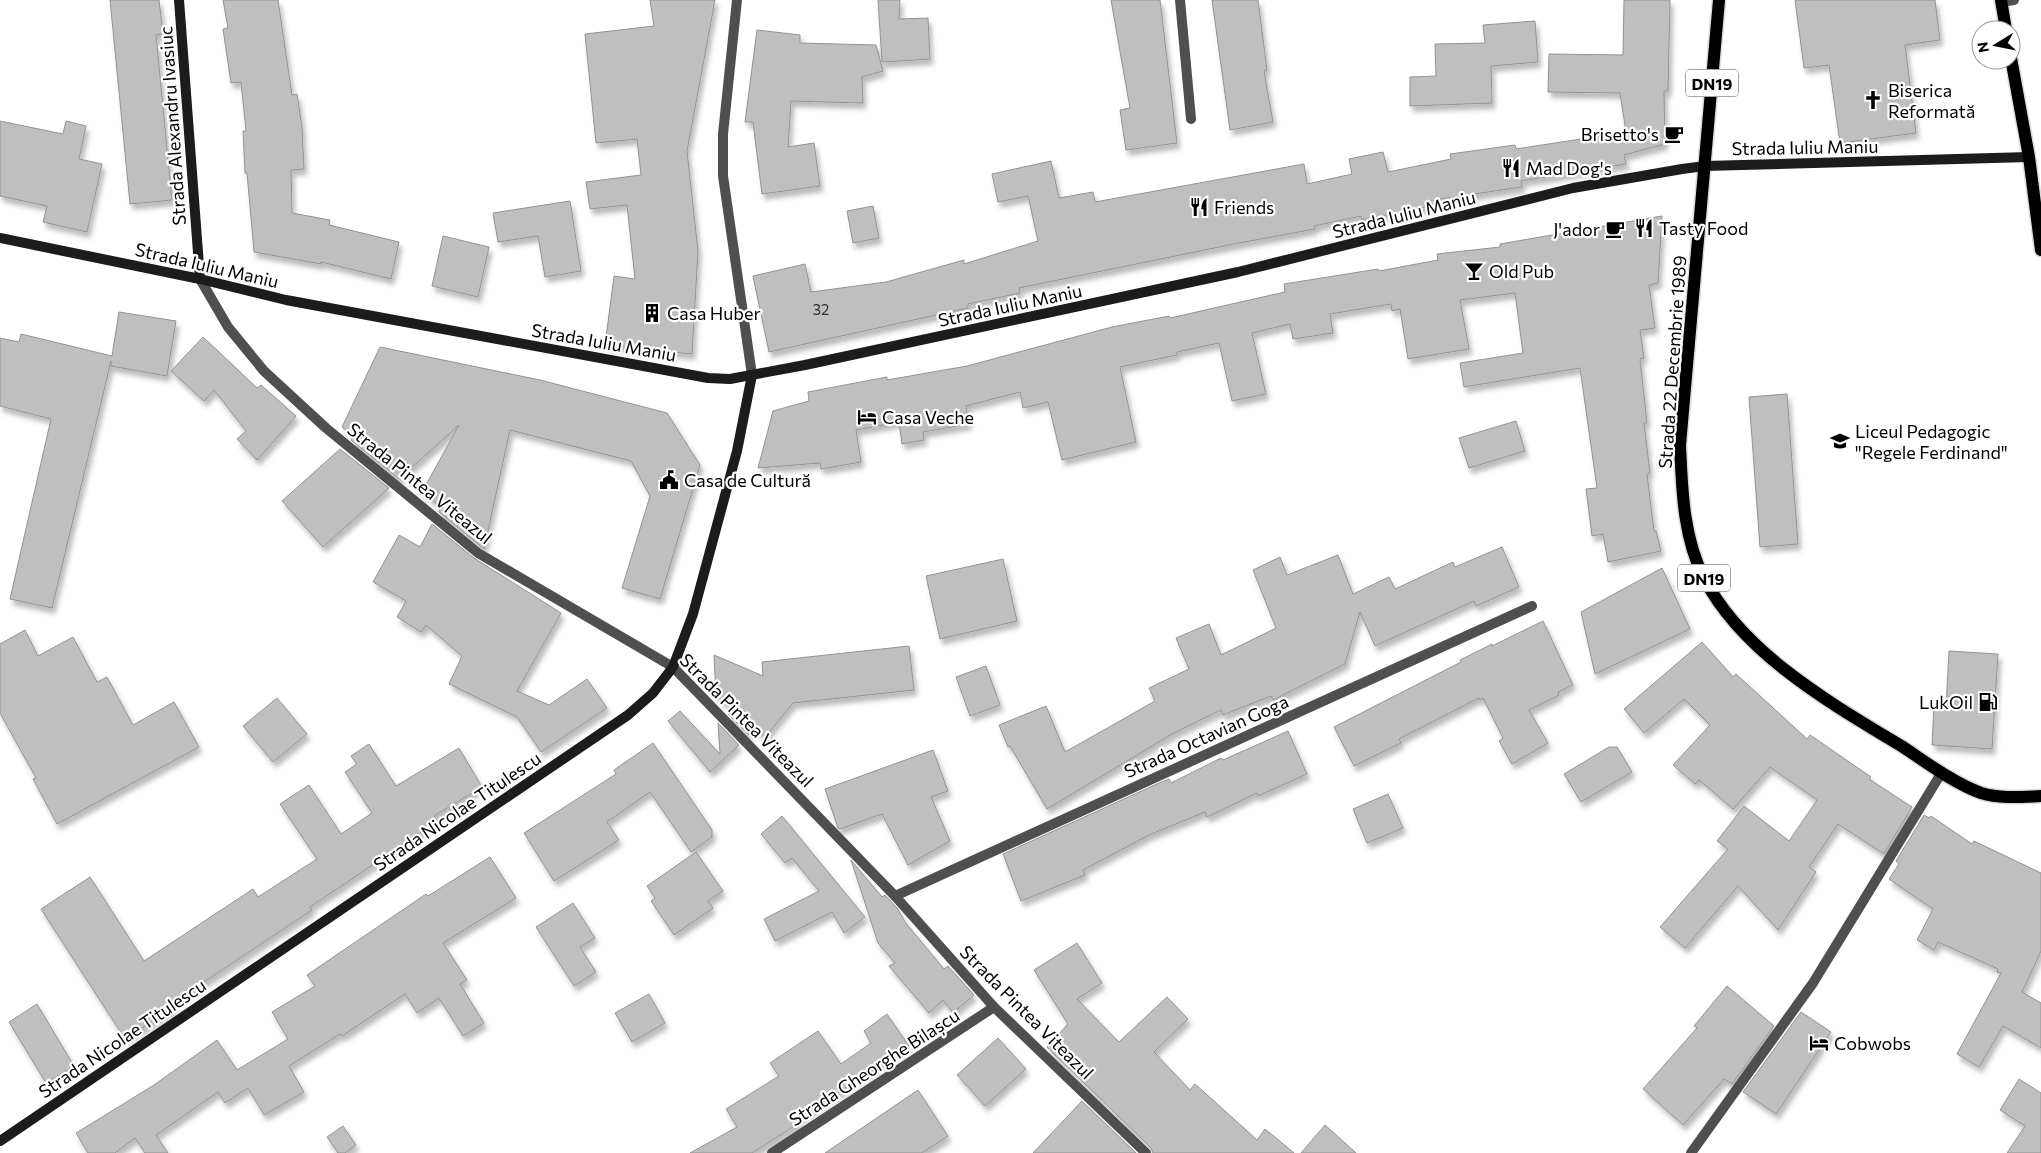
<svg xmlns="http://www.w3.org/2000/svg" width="2041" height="1153" font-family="Commissioner,sans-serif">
  <defs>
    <filter id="shadow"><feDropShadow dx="3" dy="5.5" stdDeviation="2.5" flood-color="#0004"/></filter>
  </defs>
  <rect width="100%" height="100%" fill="#fff"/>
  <g fill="#bfbfbf" stroke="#939393" filter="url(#shadow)">
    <polygon points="110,0 159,0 163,34 156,35 172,200 130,204"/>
    <polygon points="223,0 278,0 292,95 297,94 302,127 304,169 291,170 292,213 330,220 329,225 399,242 391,279 321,262 321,264 254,252 247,173 245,173 243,131 246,131 241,82 231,83 223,29 228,28"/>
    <polygon points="650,0 715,0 687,151 698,251 692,354 605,345 614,276 635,279 627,205 590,209 586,182 641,175 637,139 596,143 585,34 654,26"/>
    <polygon points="878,0 900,0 899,19 928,18 930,59 882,62"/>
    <polygon points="1111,0 1160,0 1177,143 1126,150 1120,110 1130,108"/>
    <polygon points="1212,0 1258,0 1267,70 1264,71 1273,122 1230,130"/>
    <polygon points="1624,0 1670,0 1668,91 1664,91 1665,144 1624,155 1626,164 1521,181 1522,187 1434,200 1435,205 1362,220 1361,216 1314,226 1315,229 1234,244 1019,288 1020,293 968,304 968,308 769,352 753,276 805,264 811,292 886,282 964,260 964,264 1038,241 1028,196 998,202 992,174 1051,161 1059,198 1093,192 1095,202 1304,164 1307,184 1352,174 1349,159 1383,152 1388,172 1451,159 1450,154 1515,145 1516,149 1626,132 1620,93 1548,92 1549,54 1623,55"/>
    <polygon points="1795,0 1935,0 1940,40 1905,45 1916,133 1840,143 1829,65 1804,68"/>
    <polygon points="1535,21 1538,62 1491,66 1492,103 1410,106 1410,77 1436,76 1435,44 1485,43 1483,25"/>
    <polygon points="757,30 800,35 800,43 876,45 883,71 862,77 863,103 791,101 788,147 814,143 820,186 762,194 753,122 745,122"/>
    <polygon points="0,121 63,134 66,121 86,126 79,159 102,164 87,232 43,222 47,206 0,196"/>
    <polygon points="570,201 581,271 545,277 538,236 498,242 493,213"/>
    <polygon points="873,206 879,238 853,243 847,211"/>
    <polygon points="1662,216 1658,283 1649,285 1655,328 1640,330 1644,358 1640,359 1647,423 1644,423 1650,473 1647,474 1654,531 1656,531 1661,551 1608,562 1603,534 1592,536 1586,489 1597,488 1580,368 1464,387 1460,363 1523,353 1515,293 1460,300 1469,349 1408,359 1400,309 1392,311 1391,304 1330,314 1333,333 1293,339 1290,324 1252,333 1266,394 1232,401 1219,343 1177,352 1177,355 1120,367 1136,442 1062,460 1048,402 1023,408 1020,392 966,406 969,424 923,432 924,440 902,444 899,422 856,430 861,462 821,469 820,463 758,468 773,411 809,401 808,392 887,377 887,380 967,366 1112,327 1169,316 1170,318 1285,292 1284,284 1378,269 1379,271 1438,260 1437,254 1500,247 1500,244"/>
    <polygon points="443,236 489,247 478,297 432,286"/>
    <polygon points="119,312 176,321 167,376 111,366 111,361 52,608 10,599 51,419 0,406 0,338 19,342 21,334 112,356"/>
    <polygon points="203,337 257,388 261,385 296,416 257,460 237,439 246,431 214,390 204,401 171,371"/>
    <polygon points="380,347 540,380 667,413 700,465 660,599 622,588 650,496 631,461 510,430 484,549 439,512 441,508 422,492 459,425 399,479 351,440 354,437 342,427"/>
    <polygon points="1787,394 1798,544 1760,547 1749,397"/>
    <polygon points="1516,421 1525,451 1469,468 1459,438"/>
    <polygon points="340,449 389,488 323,547 282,501"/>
    <polygon points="432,524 474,558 561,613 517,691 549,705 587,679 607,708 541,752 517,717 449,684 462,656 426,625 421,632 397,617 406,601 373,582 399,535 420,547"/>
    <polygon points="1502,547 1519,587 1476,606 1474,601 1375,646 1360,612 1345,664 1273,700 1271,696 1223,715 1221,710 1172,734 1047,809 1010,746 1008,747 999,725 1046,706 1065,752 1155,701 1149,688 1189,669 1176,638 1209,624 1221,655 1276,628 1253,570 1280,557 1287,575 1338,555 1353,594 1389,577 1395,589 1453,562 1455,567"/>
    <polygon points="1003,559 1017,621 940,639 926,576"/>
    <polygon points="1662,568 1690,629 1595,674 1581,612"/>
    <polygon points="1543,621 1573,685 1558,692 1559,695 1529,710 1548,743 1512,764 1499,741 1503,738 1483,698 1480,700 1479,698 1399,739 1401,743 1354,766 1334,727 1461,662 1460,660 1492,644 1492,646"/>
    <polygon points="25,630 38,656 73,637 97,682 107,677 133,725 174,702 199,747 57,824 33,779 36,778 0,713 0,644"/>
    <polygon points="1702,642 1733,677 1736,674 1807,739 1810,735 1871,777 1869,779 1912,807 1884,854 1838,824 1809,867 1816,872 1778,930 1738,886 1685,948 1660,927 1728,849 1717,841 1744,806 1789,841 1817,800 1770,767 1733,809 1699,780 1695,784 1673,765 1710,725 1684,699 1644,733 1624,709"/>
    <polygon points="909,646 914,690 793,703 765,737 755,729 749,735 728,714 733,710 716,696 714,655 763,676 762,662"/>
    <polygon points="1949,651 1998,654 1992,749 1932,745 1934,705 1946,708"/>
    <polygon points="986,666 1000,705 970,716 956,677"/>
    <polygon points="277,698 307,734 273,762 243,726"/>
    <polygon points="680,711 720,754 718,723 739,745 710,772 668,721"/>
    <polygon points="1288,731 1307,774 1258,796 1257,793 1207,817 1205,812 1149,835 1083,870 1085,875 1021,901 1003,854 1159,783 1169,779 1171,783 1221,758 1223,760"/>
    <polygon points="653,743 712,830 712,837 691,852 650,792 607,822 619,840 554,881 524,833 616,774 614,770"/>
    <polygon points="369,744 396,786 459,748 482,787 434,816 438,821 310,907 312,910 171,1004 174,1008 125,1039 41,909 90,877 144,961 253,889 258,897 317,859 280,804 309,785 341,834 372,813 345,772 357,764 351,756"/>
    <polygon points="1609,747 1617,747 1632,772 1581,802 1564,774"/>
    <polygon points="933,750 948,791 931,797 950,841 908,865 882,814 840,829 838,828 825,789"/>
    <polygon points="1388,794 1403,828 1367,843 1353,809"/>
    <polygon points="1924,815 1929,818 1931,816 1972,844 1974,841 2041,873 2041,951 2022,992 2041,1003 2041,1048 2003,1026 1979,1067 1957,1054 2001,973 1997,972 1998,969 1938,942 1934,950 1917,940 1933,909 1889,879 1899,864 1896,861"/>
    <polygon points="782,816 865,917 844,933 832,912 775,941 764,919 819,891 792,858 785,863 761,834"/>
    <polygon points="696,852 723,891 708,901 713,908 674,935 651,901 655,898 647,886"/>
    <polygon points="490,857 516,898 443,943 467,980 460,984 484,1023 463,1036 439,998 417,1013 405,994 342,1036 340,1034 289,1066 304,1092 264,1115 248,1088 225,1103 218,1092 156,1135 168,1153 145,1153 135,1138 115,1153 88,1153 76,1133 154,1085 217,1040 237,1070 288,1039 272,1012 315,986 307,975 426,894 428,896"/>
    <polygon points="851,860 882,897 885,895 897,908 905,922 944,969 948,966 974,995 953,1013 943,1000 929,1013 889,966 895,963 878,943"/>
    <polygon points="573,903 595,938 580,947 596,972 574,986 536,927"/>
    <polygon points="1077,943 1102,983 1077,999 1119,1042 1167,997 1188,1019 1154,1052 1190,1090 1195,1084 1257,1140 1265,1129 1294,1153 1153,1153 1151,1148 1047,1047 1068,1024 1034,970"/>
    <polygon points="1727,986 1774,1026 1732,1084 1724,1079 1683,1125 1643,1089 1697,1028 1694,1026"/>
    <polygon points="649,994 665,1023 632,1042 615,1013"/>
    <polygon points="37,1004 74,1066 46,1083 9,1022"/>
    <polygon points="1801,1012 1831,1032 1776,1114 1743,1092"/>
    <polygon points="887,1014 909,1046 797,1120 799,1123 752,1153 690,1153 737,1127 726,1109 779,1076 770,1063 818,1031 841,1064 871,1043 864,1031"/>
    <polygon points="998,1038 1026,1069 985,1106 957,1075"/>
    <polygon points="2019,1079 2041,1093 2041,1153 2007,1153 2025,1126 2000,1110"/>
    <polygon points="918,1090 948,1136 922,1153 825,1153"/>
    <polygon points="1082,1101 1136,1153 1033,1153"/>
    <polygon points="1325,1125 1356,1153 1301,1153"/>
    <polygon points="343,1126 356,1145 345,1153 338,1153 327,1137"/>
  </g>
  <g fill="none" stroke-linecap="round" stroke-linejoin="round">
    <g stroke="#dbdbdb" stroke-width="15">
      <g id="primary">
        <path d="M1719,0L1680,445C1682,489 1683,537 1704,578C1743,654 1832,704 1903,747C1927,763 1954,783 1981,793C2001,799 2020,797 2041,796"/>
        <polyline points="2001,0 2006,30"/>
        <polyline points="2011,58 2029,157 2041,250"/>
      </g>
    </g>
    <polyline stroke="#4f4f4f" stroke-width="10" points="1691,1153 1813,983 1942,772"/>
    <g stroke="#4f4f4f" stroke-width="10">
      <polyline points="737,0 723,134 723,176 752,375"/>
      <polyline points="1180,0 1191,119"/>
      <polyline points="2001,2 2014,0"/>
      <polyline points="200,279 228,327 264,371 326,428 478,553 673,667 895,896 994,1007 1146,1153"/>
      <polyline points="895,896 1532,606"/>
      <polyline points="772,1153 994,1007"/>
    </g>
    <g stroke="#1c1c1c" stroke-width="10">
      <polyline points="179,0 200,279"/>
      <polyline points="0,238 200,279 286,300 708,378 730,379 805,365 1238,272 1573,188 1682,169 1705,166 2029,157"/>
      <polyline points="0,1141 628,715 653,693 673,667 693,614 737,451 752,375"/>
    </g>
    <use href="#primary" stroke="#000" stroke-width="12"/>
  </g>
  <defs>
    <g id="church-bare" transform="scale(1.5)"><path d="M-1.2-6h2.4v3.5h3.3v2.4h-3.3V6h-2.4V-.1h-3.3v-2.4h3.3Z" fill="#000" stroke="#fff" stroke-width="2.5" paint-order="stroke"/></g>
    <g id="cafe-bare" transform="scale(1.5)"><path d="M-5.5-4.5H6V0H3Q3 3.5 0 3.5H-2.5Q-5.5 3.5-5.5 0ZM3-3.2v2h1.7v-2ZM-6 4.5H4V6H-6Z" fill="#000" stroke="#fff" stroke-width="2.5" paint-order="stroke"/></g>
    <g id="restaurant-bare" transform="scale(1.5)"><path d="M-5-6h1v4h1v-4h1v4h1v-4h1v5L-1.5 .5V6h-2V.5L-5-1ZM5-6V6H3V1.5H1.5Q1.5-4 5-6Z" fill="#000" stroke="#fff" stroke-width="2.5" paint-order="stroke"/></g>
    <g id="bar-bare" transform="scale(1.5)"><path d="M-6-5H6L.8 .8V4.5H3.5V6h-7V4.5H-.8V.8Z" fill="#000" stroke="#fff" stroke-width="2.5" paint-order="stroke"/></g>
    <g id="building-bare" transform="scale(1.5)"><path d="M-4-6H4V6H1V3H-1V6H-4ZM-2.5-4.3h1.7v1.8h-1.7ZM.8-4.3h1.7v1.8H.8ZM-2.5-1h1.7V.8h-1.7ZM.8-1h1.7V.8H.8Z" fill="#000" stroke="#fff" stroke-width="2.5" paint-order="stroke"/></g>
    <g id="hotel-bare" transform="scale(1.5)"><path d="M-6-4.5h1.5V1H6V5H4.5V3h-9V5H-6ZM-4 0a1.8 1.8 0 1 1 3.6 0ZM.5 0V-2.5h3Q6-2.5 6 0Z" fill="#000" stroke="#fff" stroke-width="2.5" paint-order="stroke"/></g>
    <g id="school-bare" transform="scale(1.5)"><path d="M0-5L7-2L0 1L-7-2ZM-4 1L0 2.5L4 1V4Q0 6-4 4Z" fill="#000" stroke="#fff" stroke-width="2.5" paint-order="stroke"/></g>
    <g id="civic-bare" transform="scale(1.5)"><path d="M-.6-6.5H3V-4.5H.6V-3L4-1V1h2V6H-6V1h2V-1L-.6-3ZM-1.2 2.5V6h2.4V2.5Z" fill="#000" stroke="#fff" stroke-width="2.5" paint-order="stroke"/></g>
    <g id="fuel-bare" transform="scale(1.5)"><path d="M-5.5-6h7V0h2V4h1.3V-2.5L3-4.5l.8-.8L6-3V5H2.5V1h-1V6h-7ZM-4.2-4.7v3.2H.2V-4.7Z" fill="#000" stroke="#fff" stroke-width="2.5" paint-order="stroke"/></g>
  </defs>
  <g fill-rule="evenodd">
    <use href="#church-bare" x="1873" y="100"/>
    <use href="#cafe-bare" x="1674" y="134"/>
    <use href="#restaurant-bare" x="1511" y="168"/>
    <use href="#restaurant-bare" x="1199" y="207"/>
    <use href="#restaurant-bare" x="1644" y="228"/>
    <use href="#cafe-bare" x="1615" y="229"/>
    <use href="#bar-bare" x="1474" y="271"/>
    <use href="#building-bare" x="652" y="313"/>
    <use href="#hotel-bare" x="867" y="417"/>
    <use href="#school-bare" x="1840" y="441"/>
    <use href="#civic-bare" x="669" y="480"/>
    <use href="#fuel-bare" x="1988" y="702"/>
    <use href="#hotel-bare" x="1819" y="1043"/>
  </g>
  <g text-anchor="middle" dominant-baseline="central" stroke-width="4.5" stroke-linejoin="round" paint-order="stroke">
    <g font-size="15" fill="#303030">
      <text x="821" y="309">32</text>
    </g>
    <g fill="#fff" stroke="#4c4c4c" stroke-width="1">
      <rect x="1686" y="69.5" width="52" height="27" rx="4"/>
      <rect x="1678" y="564.5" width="52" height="27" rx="4"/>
    </g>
    <g font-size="16" font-weight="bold" fill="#000">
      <text x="1712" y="83">DN19</text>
      <text x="1704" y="578">DN19</text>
    </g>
    <g font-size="18" fill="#000" stroke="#fff" text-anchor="start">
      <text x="1888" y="90">Biserica<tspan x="1888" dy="21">Reformată</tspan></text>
      <text x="1659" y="134" text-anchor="end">Brisetto's</text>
      <text x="1526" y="168">Mad Dog's</text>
      <text x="1214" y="207">Friends</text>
      <text x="1659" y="228">Tasty Food</text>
      <text x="1600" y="229" text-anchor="end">J'ador</text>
      <text x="1489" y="271">Old Pub</text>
      <text x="667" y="313">Casa Huber</text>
      <text x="882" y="417">Casa Veche</text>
      <text x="1855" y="431">Liceul Pedagogic<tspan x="1855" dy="21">"Regele Ferdinand"</tspan></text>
      <text x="684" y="480">Casa de Cultură</text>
      <text x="1973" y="702" text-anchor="end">LukOil</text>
      <text x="1834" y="1043">Cobwobs</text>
    </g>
    <g font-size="18" fill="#000" stroke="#fff">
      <text transform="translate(172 126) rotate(-94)">Strada Alexandru Ivasiuc</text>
      <text transform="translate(1805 147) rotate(-1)">Strada Iuliu Maniu</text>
      <text transform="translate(1404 214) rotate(-14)">Strada Iuliu Maniu</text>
      <text transform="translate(207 265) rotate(13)">Strada Iuliu Maniu</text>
      <text transform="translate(1010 305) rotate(-12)">Strada Iuliu Maniu</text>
      <text transform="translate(604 342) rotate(10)">Strada Iuliu Maniu</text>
      <text transform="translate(1672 362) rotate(-86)">Strada 22 Decembrie 1989</text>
      <text transform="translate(420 483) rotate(39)">Strada Pintea Viteazul</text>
      <text transform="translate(747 720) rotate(45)">Strada Pintea Viteazul</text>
      <text transform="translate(1206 736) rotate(-24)">Strada Octavian Goga</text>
      <text transform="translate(457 811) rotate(-34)">Strada Nicolae Titulescu</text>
      <text transform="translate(1027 1012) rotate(45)">Strada Pintea Viteazul</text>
      <text transform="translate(122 1038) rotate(-34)">Strada Nicolae Titulescu</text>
      <text transform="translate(874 1067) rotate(-33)">Strada Gheorghe Bilașcu</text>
    </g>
  </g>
  <g transform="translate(1996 45) rotate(260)"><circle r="24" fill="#ffffff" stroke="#999999"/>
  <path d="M0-4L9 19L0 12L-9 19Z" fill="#000000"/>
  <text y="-8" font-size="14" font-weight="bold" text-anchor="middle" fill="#000000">N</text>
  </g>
</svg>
